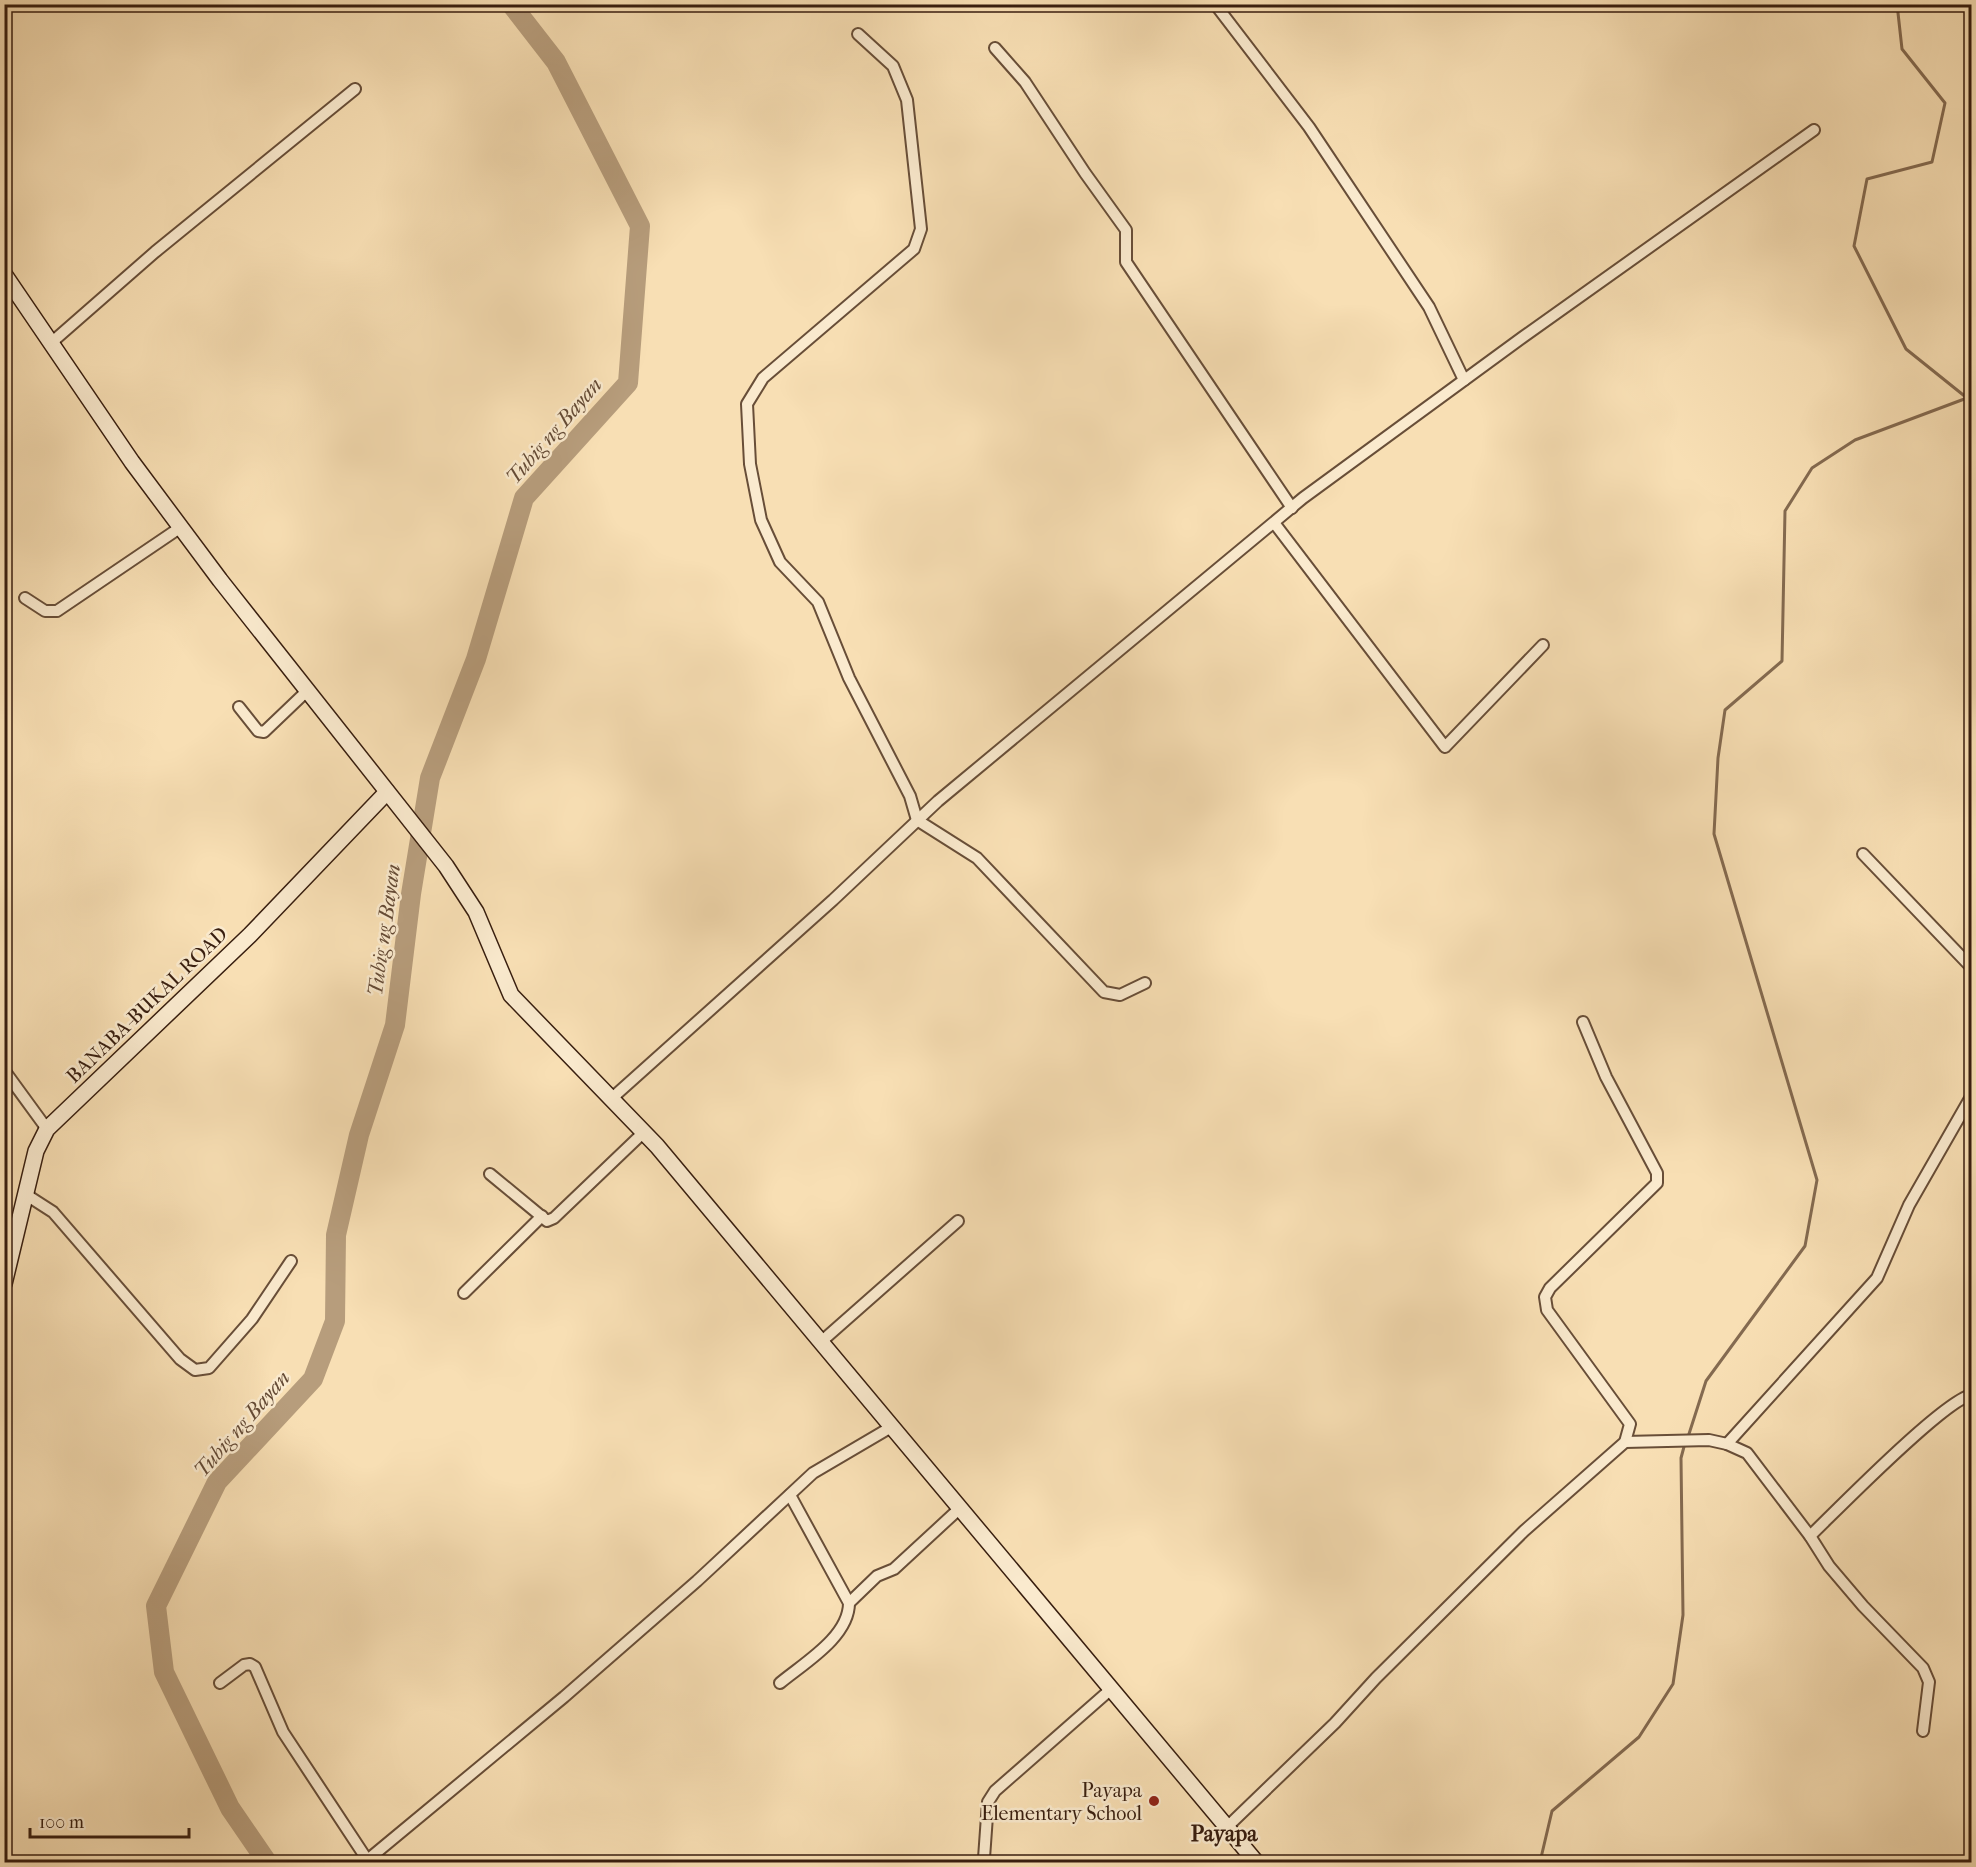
<svg xmlns="http://www.w3.org/2000/svg" width="1976" height="1867" font-family="'IM FELL French Canon',serif">
  <rect width="100%" height="100%" fill="#f8dfb4"/>
  <filter id="stains"><feTurbulence type="fractalNoise" baseFrequency=".00333" numOctaves="4"/><feColorMatrix values="0 0 0 0 .2 0 0 0 0 .09 0 0 0 0 .02 0 0 0 .5 -.17"/></filter>
  <radialGradient id="worn" r=".72"><stop offset=".6" stop-color="#630" stop-opacity="0"/><stop offset="1" stop-color="#630" stop-opacity=".3"/></radialGradient>
  <g fill="none" stroke-linecap="round" stroke-linejoin="round">
    <g stroke="#846a50" stroke-width="3">
      <polyline points="1897,4 1902,49 1945,103 1932,162 1867,179 1854,246 1906,349 1967,398 1972,405"/>
      <polyline points="1688,1437 1706,1381 1805,1246 1817,1180 1714,834 1718,758 1725,710 1782,661 1785,511 1812,468 1855,440 1967,398"/>
      <polyline points="1540,1862 1552,1811 1639,1737 1673,1684 1683,1615 1681,1458 1685,1443"/>
    </g>
    <polyline stroke="#b79d7c" stroke-width="20" points="267,1862 230,1808 164,1672 156,1606 217,1482 313,1379 335,1321 336,1235 359,1135 395,1025 411,894 430,778 476,659 524,498 628,383 640,226 556,62 511,4"/>
    <g stroke="#684e38" stroke-width="14">
      <g id="street">
        <polyline points="1215,4 1309,127 1429,307 1464,380"/>
        <polyline points="858,34 893,66 907,100 921,229 914,249 763,378 747,404 750,464 761,520 780,562 818,602 849,678 910,796 917,820 977,858 1104,992 1120,995 1145,983"/>
        <polyline points="995,48 1025,82 1085,173 1126,230 1126,262 1292,508"/>
        <polyline points="51,343 155,252 355,89"/>
        <polyline points="1275,524 1445,747 1543,645"/>
        <polyline points="25,598 45,611 57,611 181,527"/>
        <polyline points="239,707 258,731 264,732 308,690"/>
        <polyline points="1863,854 1972,968"/>
        <polyline points="4,1070 47,1129"/>
        <polyline points="611,1099 833,900 938,801 1303,498 1523,337 1814,130"/>
        <polyline points="490,1174 547,1221 554,1218 644,1132"/>
        <polyline points="25,1194 53,1212 180,1359 195,1370 209,1368 252,1319 291,1261"/>
        <polyline points="464,1293 542,1216"/>
        <polyline points="822,1341 958,1221"/>
        <polyline points="1625,1442 1709,1440 1727,1444 1747,1453 1810,1536 1829,1566 1863,1606 1923,1668 1929,1682 1923,1731"/>
        <polyline points="1727,1444 1877,1278 1909,1205 1972,1095"/>
        <path d="M1810,1536C1835,1512 1946,1398 1972,1395"/>
        <polyline points="849,1603 877,1576 894,1569 959,1509"/>
        <polyline points="220,1683 244,1665 250,1664 255,1667 283,1732 368,1861"/>
        <path d="M780,1683C804,1663 849,1637 849,1603L790,1495"/>
        <polyline points="1225,1829 1335,1723 1376,1678 1524,1531 1625,1442 1630,1424 1547,1310 1545,1297 1550,1288 1657,1183 1657,1173 1606,1077 1583,1022"/>
        <polyline points="365,1862 564,1697 697,1581 813,1473 893,1426"/>
        <polyline points="981,1862 984,1858 988,1802 995,1791 1110,1690"/>
      </g>
    </g>
    <g stroke="#381e0f" stroke-width="18">
      <g id="secondary">
        <polyline points="4,274 132,462 220,580 446,866 476,912 511,995 657,1146 1256,1862"/>
        <polyline points="4,1284 36,1151 47,1129 250,935 387,792"/>
      </g>
    </g>
    <use href="#street" stroke="#faeace" stroke-width="10"/>
    <use href="#secondary" stroke="#faeace" stroke-width="15"/>
  </g>
  <circle fill="#8f2418" stroke="#faeace" stroke-width="2" cx="1154" cy="1801" r="6"/>
  <g text-anchor="middle" dominant-baseline="central" stroke-width="5" stroke-linejoin="round" paint-order="stroke">
    <g font-size="20" fill="#381e0f" stroke="#faeace">
      <text transform="translate(147 1005) rotate(-44)">BANABA-BUKAL ROAD</text>
    </g>
    <g font-size="20" fill="#381e0f" stroke="#faeace" text-anchor="end">
      <text x="1142" y="1790">Payapa<tspan x="1142" dy="23">Elementary School</tspan></text>
    </g>
    <g font-size="21" font-style="italic" fill="#644a35" stroke="#faeace">
      <text transform="translate(554 431) rotate(-49)">Tubig ng Bayan</text>
      <text transform="translate(384 930) rotate(-82)">Tubig ng Bayan</text>
      <text transform="translate(242 1424) rotate(-49)">Tubig ng Bayan</text>
    </g>
    <g font-size="22" font-weight="bold" fill="#381e0f" stroke="#faeace">
      <text x="1224" y="1834">Payapa</text>
    </g>
  </g>
  <rect width="1976" height="1867" fill="none" stroke="#f8dfb4" stroke-width="24"/>
  <rect x="6" y="6" width="1964" height="1855" fill="none" stroke="#381e0f" stroke-width="3"/>
  <rect x="12" y="12" width="1952" height="1843" fill="none" stroke="#381e0f" stroke-width="1.5"/>
  <path d="M30 1828v9h159v-9" fill="none" stroke="#381e0f" stroke-width="3"/>
  <text x="39" y="1828" font-size="18" fill="#381e0f" stroke="#faeace" stroke-width="4.5" paint-order="stroke">100 m</text>
  <rect width="100%" height="100%" filter="url(#stains)"/>
  <rect width="100%" height="100%" fill="url(#worn)"/>
</svg>
